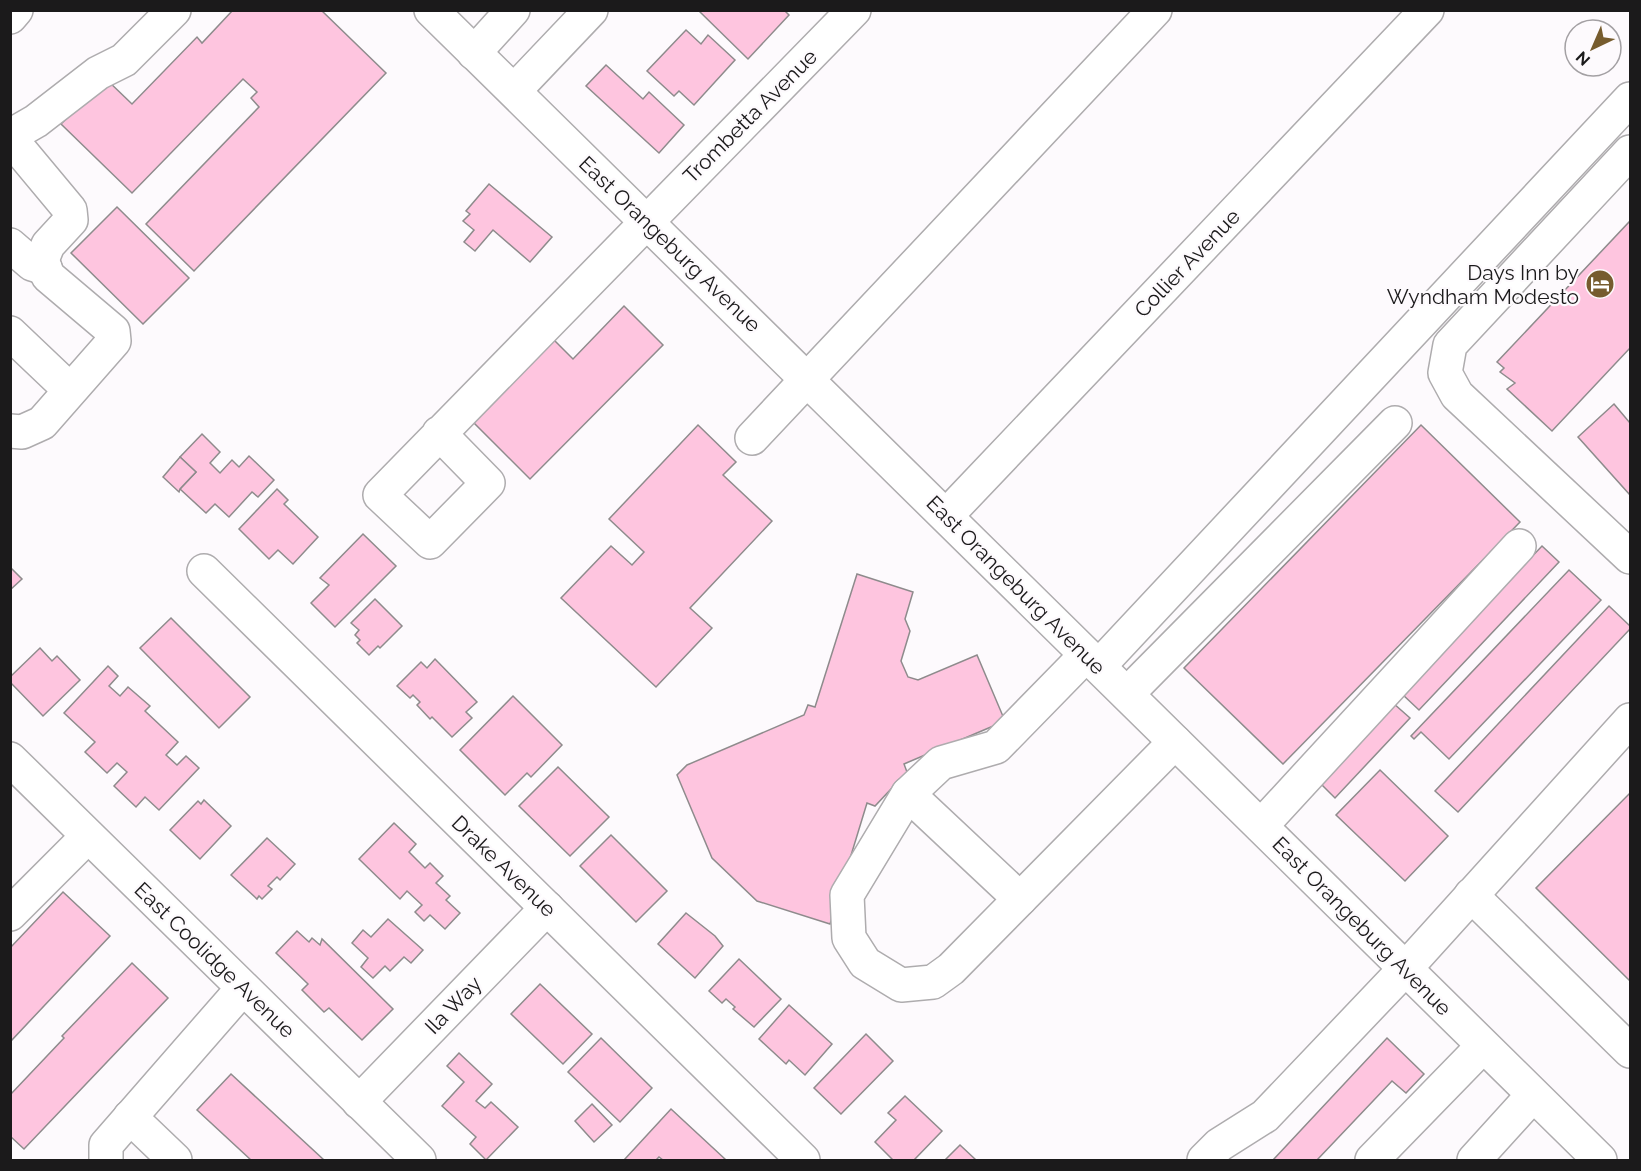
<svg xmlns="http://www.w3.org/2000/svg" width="1641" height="1171" font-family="Raleway,sans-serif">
  <rect width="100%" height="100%" fill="#fdfafd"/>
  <g fill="#fec5df" stroke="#8e8b8c" stroke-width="1.5">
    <polygon points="233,10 321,10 386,73 194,271 146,224 259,107 251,98 257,92 243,79 132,193 61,124 106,79 132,104 197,37 202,43"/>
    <polygon points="698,10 784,10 789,15 748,59"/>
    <polygon points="686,30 701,44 708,35 735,60 694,105 679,91 674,96 647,71"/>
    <polygon points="606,65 643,99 649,92 684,125 659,153 586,86"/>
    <polygon points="489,184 552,237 530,262 493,230 475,251 464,242 474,230 463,221 470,214 466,211"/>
    <polygon points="117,207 189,278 143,324 71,253"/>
    <polygon points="1630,221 1630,348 1552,431 1507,389 1515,383 1500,372 1504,368 1497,362"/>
    <polygon points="624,306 663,345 530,479 469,418 550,336 573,359"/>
    <polygon points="1614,404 1630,423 1630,495 1578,437"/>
    <polygon points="698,425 736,462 723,475 772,521 690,608 712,628 656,687 561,598 611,546 632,565 644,552 609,519"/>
    <polygon points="1421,425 1520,522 1283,764 1184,668"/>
    <polygon points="202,434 220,452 210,463 220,473 232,460 239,467 249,456 274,480 258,497 252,492 229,517 215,504 206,513 180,489 196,472 180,457"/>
    <polygon points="180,457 196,472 180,489 179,492 163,477"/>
    <polygon points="277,489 288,500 284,504 318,537 293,564 278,550 269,559 239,529"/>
    <polygon points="363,534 396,566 335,627 311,603 329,585 320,578"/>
    <polygon points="1542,546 1559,562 1419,710 1402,694"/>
    <polygon points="10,567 22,579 10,590"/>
    <polygon points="1569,570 1601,600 1449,759 1421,732 1414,739 1411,736"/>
    <polygon points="857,574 913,592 905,619 910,631 901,661 908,677 918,680 977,655 1005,721 904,764 907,772 875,806 867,803 830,924 757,901 712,858 677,775 687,765 804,715 808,705 815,707"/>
    <polygon points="375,599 402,626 380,648 378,646 369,655 357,643 360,640 355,635 359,630 351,623"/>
    <polygon points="1609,606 1630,626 1630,629 1458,812 1435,791"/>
    <polygon points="171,618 250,697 219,728 140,648"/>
    <polygon points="40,648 52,661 57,656 80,680 43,716 10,682 10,677"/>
    <polygon points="435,659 477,702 466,712 472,718 452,737 432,717 430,719 417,705 420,702 413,695 410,698 397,686 421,662 427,668"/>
    <polygon points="108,666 118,676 109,686 120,696 128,687 150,706 145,711 178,742 166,755 177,765 186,756 199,768 159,810 145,797 136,807 114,786 127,772 117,763 107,773 85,752 95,742 64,713"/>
    <polygon points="513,696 562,745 531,777 527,773 505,795 460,750"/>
    <polygon points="1393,703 1410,718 1335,798 1319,782"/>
    <polygon points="558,767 609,817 570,856 519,806"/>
    <polygon points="1380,770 1448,836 1405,881 1336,815"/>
    <polygon points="1630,793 1630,981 1536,888"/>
    <polygon points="204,800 231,826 200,859 170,830 198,801 201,804"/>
    <polygon points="394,823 416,844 409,852 425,868 430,863 443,876 436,883 450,896 446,900 460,913 445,929 430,915 424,921 415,912 422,905 407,891 400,899 359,859"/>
    <polygon points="611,835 667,891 636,922 580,866"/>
    <polygon points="267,838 295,864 280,880 277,877 268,886 272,889 262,899 259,896 257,899 231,875"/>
    <polygon points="63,892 110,936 10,1042 10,948"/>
    <polygon points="686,913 715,936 723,946 695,978 658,944"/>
    <polygon points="388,919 423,950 411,963 404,957 390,971 385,966 373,978 361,967 368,958 352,943 363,930 371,937"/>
    <polygon points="297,931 309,942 312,938 320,945 322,939 393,1009 362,1040 329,1008 324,1012 302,990 308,984 276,953"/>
    <polygon points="739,959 781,999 754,1027 733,1009 735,1007 726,999 722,1003 709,991"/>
    <polygon points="132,963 168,998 24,1149 10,1136 10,1095 64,1038 62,1036"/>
    <polygon points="540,984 592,1034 563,1064 511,1014"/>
    <polygon points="789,1005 832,1044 805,1075 789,1060 786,1064 759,1039"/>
    <polygon points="866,1034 893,1061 841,1114 814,1088"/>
    <polygon points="601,1038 652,1088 620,1122 568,1072"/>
    <polygon points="1387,1038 1424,1074 1406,1093 1392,1081 1317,1160 1273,1160"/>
    <polygon points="459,1053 492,1084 476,1101 485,1108 491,1102 518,1127 486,1160 470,1144 476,1137 442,1106 464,1082 447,1066"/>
    <polygon points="231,1074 324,1160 251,1160 197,1110"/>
    <polygon points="905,1096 942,1131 914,1160 893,1160 875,1142 896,1120 888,1113"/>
    <polygon points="592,1104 612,1125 594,1142 575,1121"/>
    <polygon points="671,1109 725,1159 723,1160 663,1160 659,1157 656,1160 624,1160"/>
    <polygon points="960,1145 976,1160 945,1160"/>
  </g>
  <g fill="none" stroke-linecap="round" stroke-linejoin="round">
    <g stroke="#aeacae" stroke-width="36">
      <g id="minor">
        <polyline points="431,10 1600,1160"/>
        <polyline points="10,17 16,10"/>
        <polyline points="474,53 513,10"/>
        <polyline points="514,91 591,10"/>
        <polyline points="10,136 36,121 98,73 124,60 174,10"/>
        <polyline points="10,138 70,210 71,220 48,245 42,260 48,276 113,331 114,341 42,423 22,432 10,431"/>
        <polyline points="1630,152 1450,345 1445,373 1457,395 1630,557"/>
        <polyline points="10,245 32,264 45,268"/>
        <polyline points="10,333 70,390"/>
        <path d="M439,433L488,483L430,542L380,495C538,333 696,171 854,10"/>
        <polyline points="752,438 1155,10"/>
        <polyline points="946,516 1427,10"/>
        <polyline points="204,571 803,1160"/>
        <polyline points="1086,655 996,747 941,763 908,794 847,895 849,938 865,963 901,985 933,982 951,969 1175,742"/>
        <polyline points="1099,666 1630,99"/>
        <polyline points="1127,694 1395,423"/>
        <polyline points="10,759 419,1160"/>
        <polyline points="908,794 1020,899"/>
        <polyline points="1261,826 1519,546"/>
        <polyline points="1471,895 1630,1051"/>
        <polyline points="10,914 88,836"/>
        <polyline points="359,1102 547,908"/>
        <polyline points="130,1117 175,1160"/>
        <polyline points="106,1160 106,1145 243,988"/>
        <polyline points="1204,1160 1219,1145 1265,1116 1405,969 1630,720"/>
        <polyline points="1372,1160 1483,1046"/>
        <polyline points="1474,1160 1533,1095"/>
      </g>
    </g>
    <use href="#minor" stroke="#fff" stroke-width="33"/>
  </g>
  <defs>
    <g id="hotel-disc" transform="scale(1.5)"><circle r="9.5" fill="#765c2e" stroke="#fdfafd"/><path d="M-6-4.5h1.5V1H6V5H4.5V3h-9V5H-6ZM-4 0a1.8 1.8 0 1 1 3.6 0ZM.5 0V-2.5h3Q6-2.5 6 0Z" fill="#fff"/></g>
  </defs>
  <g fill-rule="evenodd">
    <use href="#hotel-disc" x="1600" y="284"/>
  </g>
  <g text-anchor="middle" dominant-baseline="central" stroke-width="4.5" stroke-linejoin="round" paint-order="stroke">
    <g font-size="21" fill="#1b1a1b" stroke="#fdfafd">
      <text transform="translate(750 116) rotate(-45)">Trombetta Avenue</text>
      <text transform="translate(670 244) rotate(44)">East Orangeburg Avenue</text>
      <text transform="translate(1187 263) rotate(-46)">Collier Avenue</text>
      <text transform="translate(1016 585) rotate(45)">East Orangeburg Avenue</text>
      <text transform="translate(504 866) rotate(44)">Drake Avenue</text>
      <text transform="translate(1362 926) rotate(45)">East Orangeburg Avenue</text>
      <text transform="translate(215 960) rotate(44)">East Coolidge Avenue</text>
      <text transform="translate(453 1005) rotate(-46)">Ila Way</text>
    </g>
    <g font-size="21" fill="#1b1a1b" stroke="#fdfafd" text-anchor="end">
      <text x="1579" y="272">Days Inn by<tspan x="1579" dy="24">Wyndham Modesto</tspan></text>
    </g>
  </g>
  <rect width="1641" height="1171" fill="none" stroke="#1b1a1b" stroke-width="24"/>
  <g transform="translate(1593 48) rotate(224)"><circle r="28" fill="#fdfafd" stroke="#a3a0a3" stroke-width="1.5"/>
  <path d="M0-4.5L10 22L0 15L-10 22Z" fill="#765c2e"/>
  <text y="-9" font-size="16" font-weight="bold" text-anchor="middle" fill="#1b1a1b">N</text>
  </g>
</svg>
